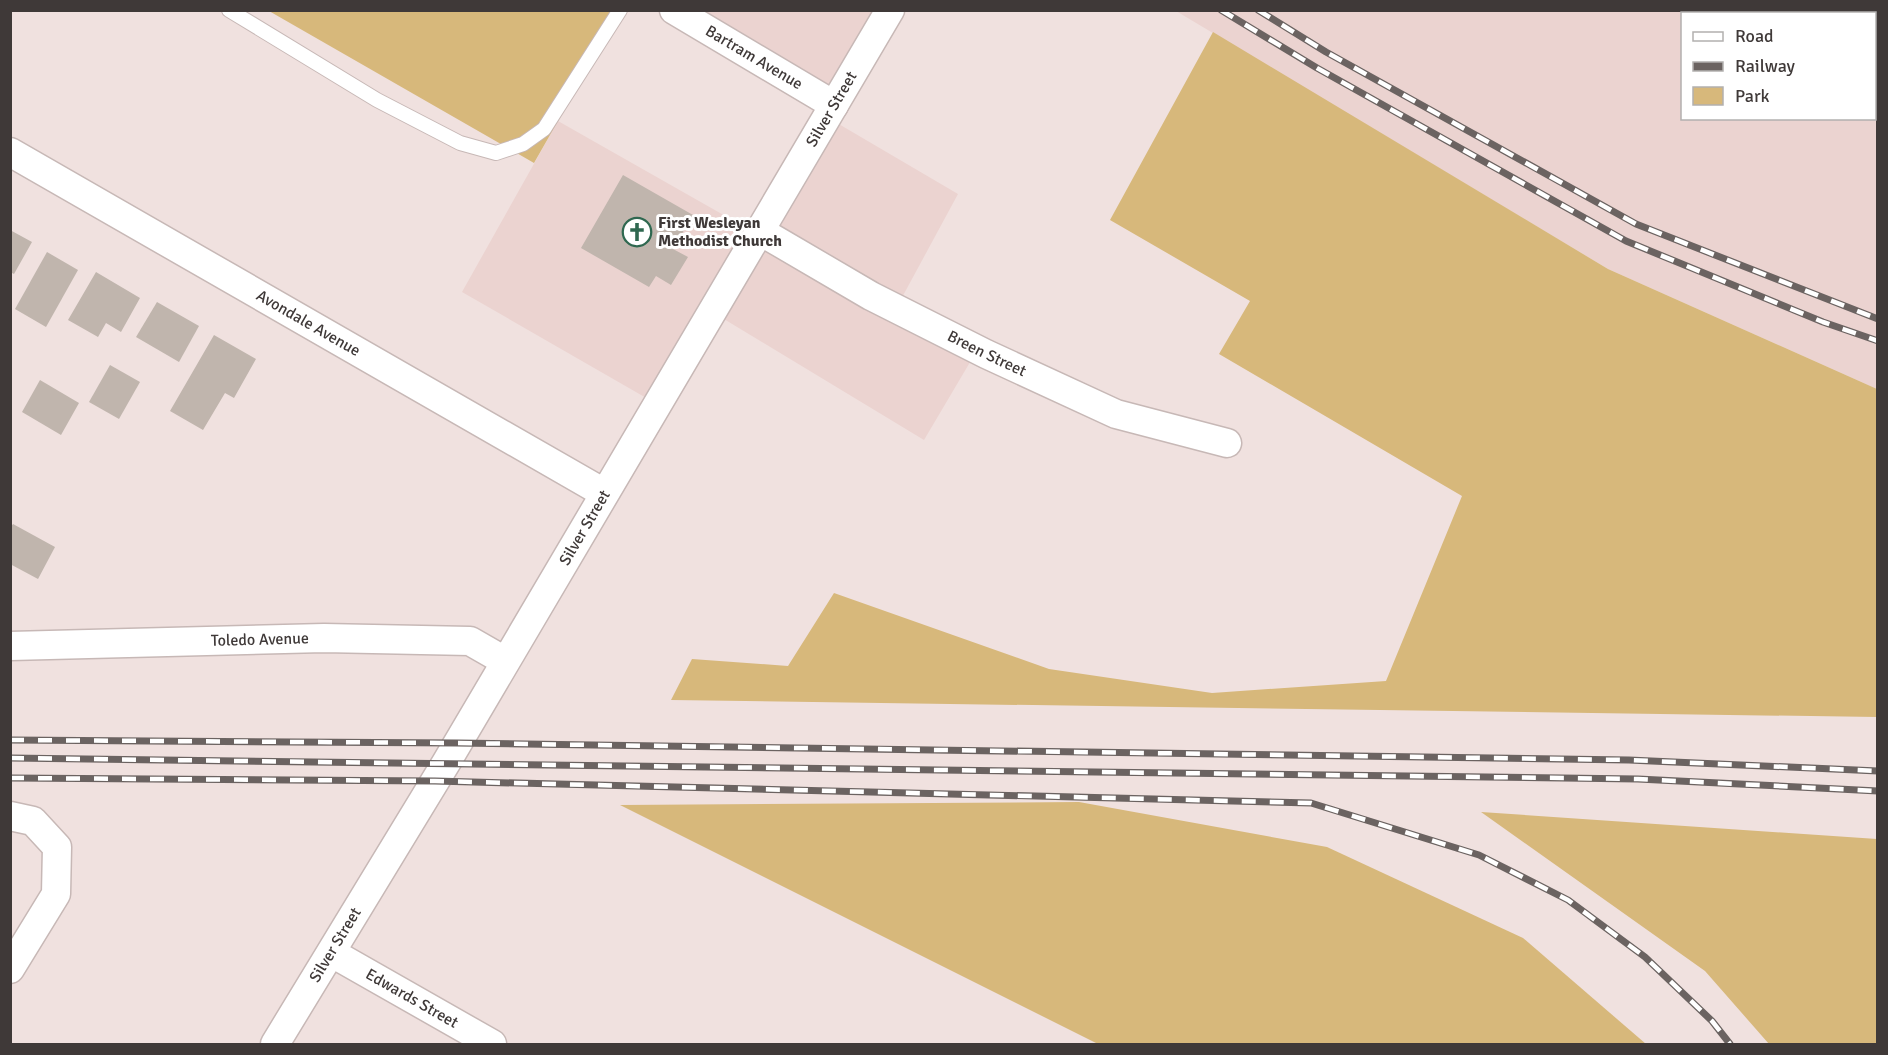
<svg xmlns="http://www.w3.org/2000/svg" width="1888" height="1055" font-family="Signika,sans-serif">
  <rect width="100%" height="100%" fill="#f0e1df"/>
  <g fill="#ebd3d0" fill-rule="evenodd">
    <polygon points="686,11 885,11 836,89"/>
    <path d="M1176,11H1877V389L1608,269ZM1682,14H1874V118H1682Z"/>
    <polygon points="820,113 958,194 899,303 979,347 924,440 709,310 655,403 462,292 558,121 750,230"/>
  </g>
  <g fill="#d7b87b">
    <polygon points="269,11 624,11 558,121 534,163"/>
    <polygon points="1213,32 1608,269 1877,389 1877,717 671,700 692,659 788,666 834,593 1049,669 1212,693 1386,681 1462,496 1219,354 1250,301 1110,220"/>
    <polygon points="1079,802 1327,847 1523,938 1646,1044 1098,1044 620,805"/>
    <polygon points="1481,812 1877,839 1877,1044 1769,1044 1705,971"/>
  </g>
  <g fill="#c0b5ad">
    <polygon points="623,175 693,215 673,249 688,257 671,285 656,276 649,287 581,248"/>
    <polygon points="10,230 32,242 14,274 10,272"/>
    <polygon points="47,252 78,270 46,327 15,309"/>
    <polygon points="96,272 140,298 121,332 106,323 98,337 68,320"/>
    <polygon points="157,302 199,326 179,362 136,337"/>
    <polygon points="214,335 256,359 234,398 225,393 203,430 170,411"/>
    <polygon points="110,365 140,382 119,419 89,402"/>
    <polygon points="40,380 79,403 61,435 22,412"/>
    <polygon points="13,524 55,547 38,579 10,564 10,528"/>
  </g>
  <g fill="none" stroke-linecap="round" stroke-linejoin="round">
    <g stroke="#c7b8b6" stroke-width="16">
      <polyline id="service" points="229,10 377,100 460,143 496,153 523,144 544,129 620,10"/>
    </g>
    <g stroke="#c7b8b6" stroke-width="31">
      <g id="minor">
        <path id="s1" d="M674,10L834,105"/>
        <path id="s2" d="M10,152L604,493"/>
        <path id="s3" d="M760,231L871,296L986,354L1116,414L1227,443"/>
        <path id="s4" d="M10,646L324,638L470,641L505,661"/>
        <polyline points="10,816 33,821 57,847 56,894 10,969"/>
        <path id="s5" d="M332,953L492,1044"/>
        <path id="s6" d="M275,1044L446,763L890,10"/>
      </g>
    </g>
    <use href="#service" stroke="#fff" stroke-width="14"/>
    <use href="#minor" stroke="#fff" stroke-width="28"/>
    <g stroke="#6b6361" stroke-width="7">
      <g id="rail">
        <polyline points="1221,10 1317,68 1626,241 1823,322 1878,341"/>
        <polyline points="1258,10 1326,52 1636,224 1878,319"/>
        <polyline points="10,740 457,743 1629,760 1878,771"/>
        <polyline points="10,758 1638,779 1878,791"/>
        <polyline points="10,778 435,781 1311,803 1479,855 1568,900 1645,957 1712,1021 1730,1044"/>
      </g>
    </g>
    <use href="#rail" stroke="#fff" stroke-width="4.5" stroke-dasharray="14" stroke-linecap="butt"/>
  </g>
  <defs>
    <g id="church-ring" transform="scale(1.5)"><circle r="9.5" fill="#fff" stroke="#2f6850" stroke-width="1.5"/><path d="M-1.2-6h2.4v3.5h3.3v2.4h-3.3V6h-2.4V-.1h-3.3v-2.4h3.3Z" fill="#2f6850"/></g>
  </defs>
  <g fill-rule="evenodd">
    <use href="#church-ring" x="637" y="232"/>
  </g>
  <g text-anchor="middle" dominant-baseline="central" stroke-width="6" stroke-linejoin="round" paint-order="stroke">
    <g font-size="16" fill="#3f3938" stroke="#fff">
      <text stroke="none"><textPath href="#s1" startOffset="93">Bartram Avenue</textPath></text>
      <text stroke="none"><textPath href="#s6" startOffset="1088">Silver Street</textPath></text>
      <text stroke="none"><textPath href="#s2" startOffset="344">Avondale Avenue</textPath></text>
      <text stroke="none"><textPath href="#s3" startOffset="258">Breen Street</textPath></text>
      <text stroke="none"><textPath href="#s6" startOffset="602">Silver Street</textPath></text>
      <text stroke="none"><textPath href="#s4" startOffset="250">Toledo Avenue</textPath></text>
      <text stroke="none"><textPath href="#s6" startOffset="116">Silver Street</textPath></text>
      <text stroke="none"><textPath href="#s5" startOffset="92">Edwards Street</textPath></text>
    </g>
    <g font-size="16" font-weight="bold" fill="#3f3938" stroke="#fff" text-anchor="start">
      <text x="658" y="223">First Wesleyan<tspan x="658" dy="18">Methodist Church</tspan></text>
    </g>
  </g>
  <rect width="1888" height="1055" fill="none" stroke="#3f3938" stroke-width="24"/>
  <rect x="1681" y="12" width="195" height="108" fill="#ffffff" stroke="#b2b0af" stroke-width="1.5"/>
  <rect x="1693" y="32" width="30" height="9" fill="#ffffff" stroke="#b2b0af" stroke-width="1.5"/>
  <text x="1735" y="42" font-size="18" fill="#3f3938">Road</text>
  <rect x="1693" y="62" width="30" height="9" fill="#6b6361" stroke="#b2b0af" stroke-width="1.5"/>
  <text x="1735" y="72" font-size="18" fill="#3f3938">Railway</text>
  <rect x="1693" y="87" width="30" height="18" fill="#d7b87b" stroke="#b2b0af" stroke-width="1.5"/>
  <text x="1735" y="102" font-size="18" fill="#3f3938">Park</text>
</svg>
